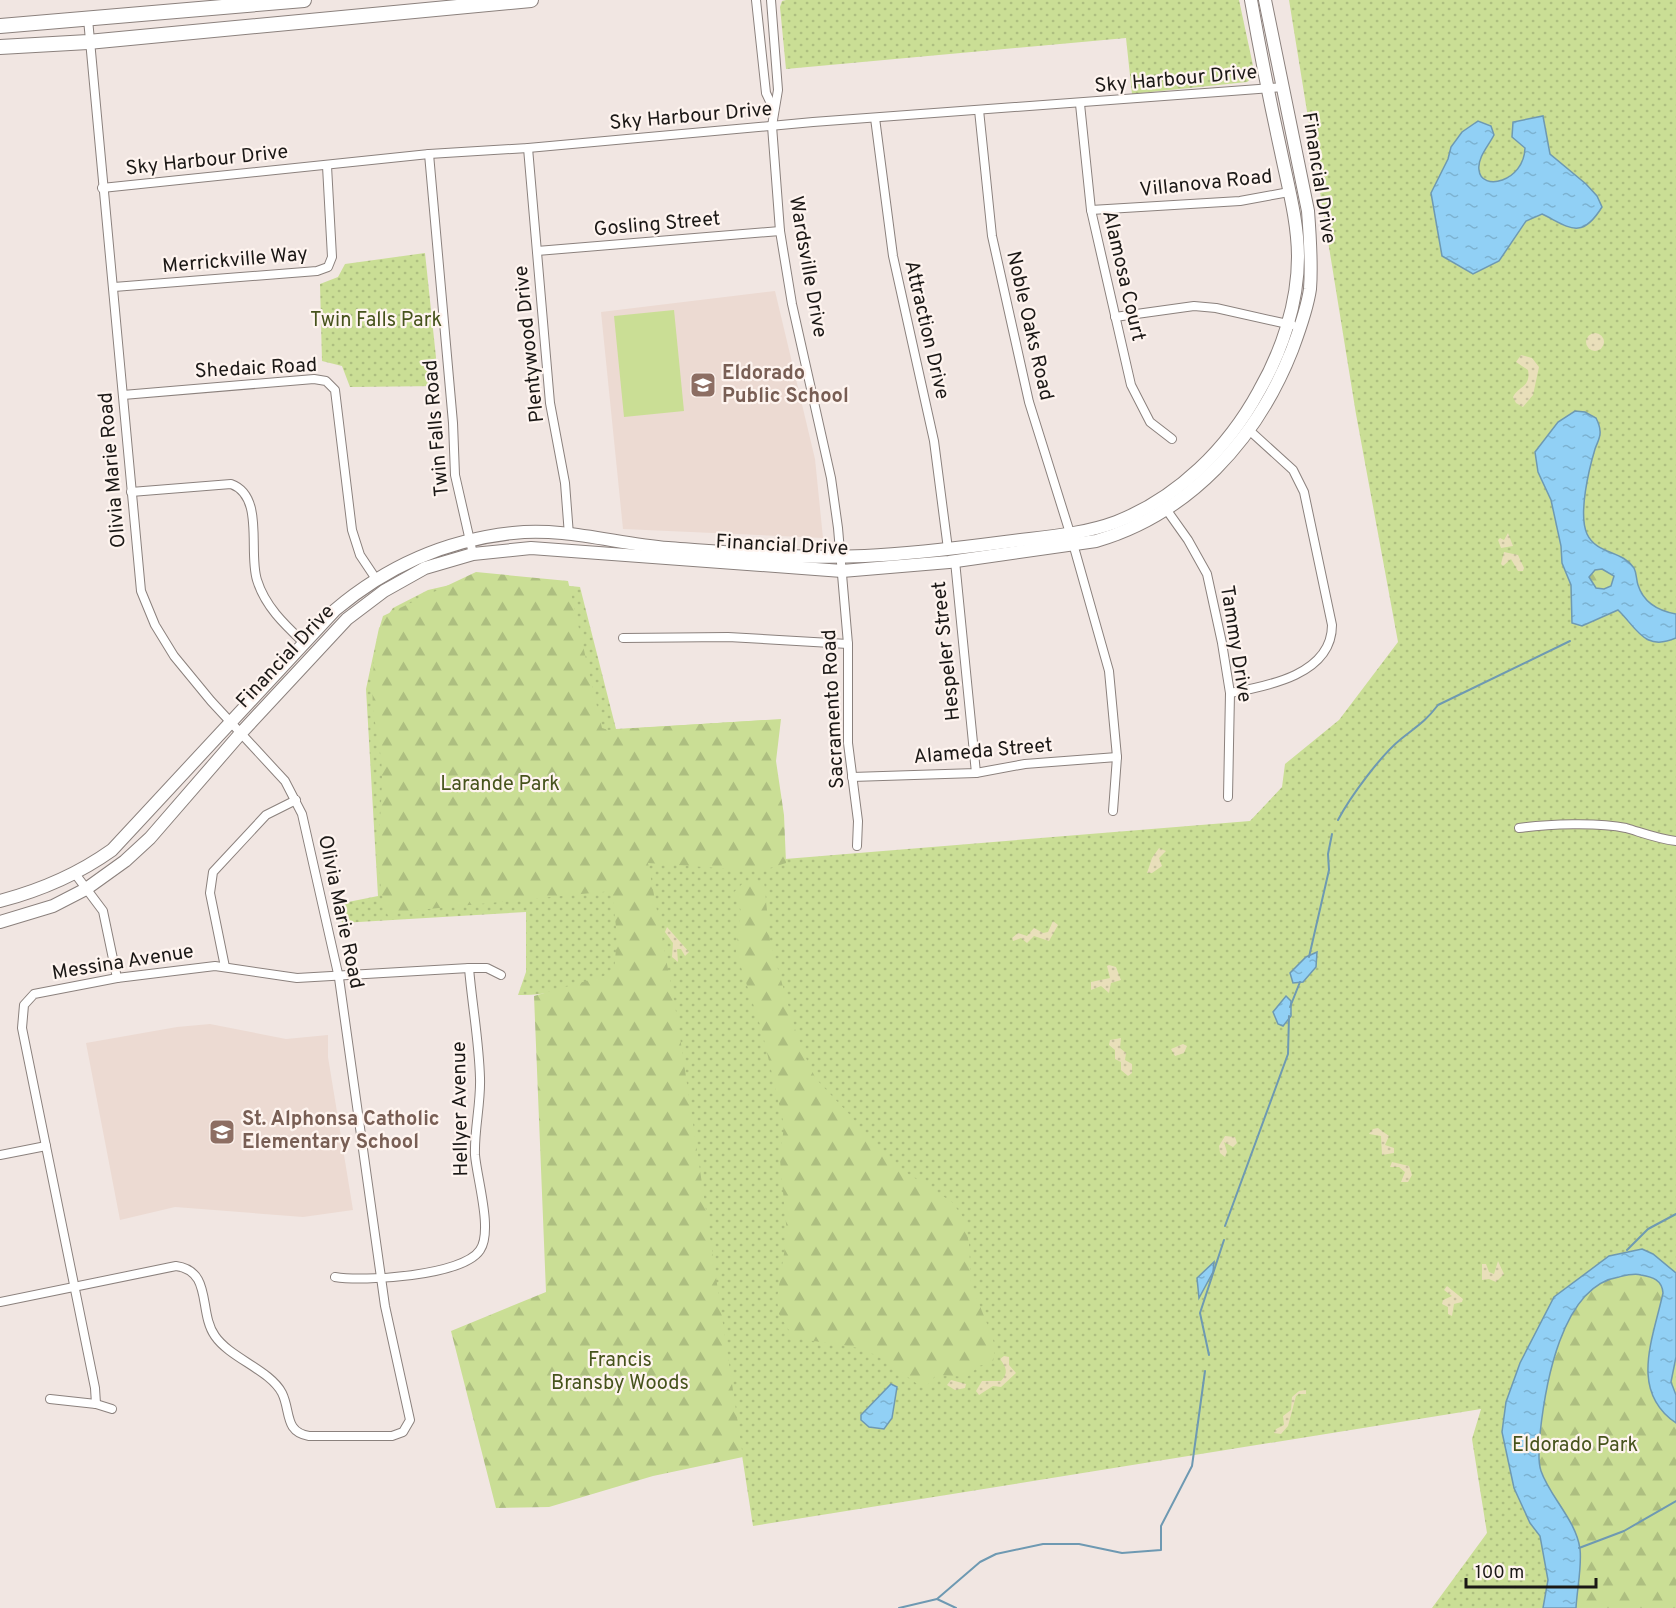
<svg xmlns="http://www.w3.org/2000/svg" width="1676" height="1608" font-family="Overpass,sans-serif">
  <defs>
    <pattern id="grass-dots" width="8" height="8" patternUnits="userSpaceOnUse" patternTransform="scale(1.5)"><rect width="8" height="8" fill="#cade95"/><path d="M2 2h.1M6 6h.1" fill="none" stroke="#adbe80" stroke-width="1.8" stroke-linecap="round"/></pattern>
    <pattern id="forest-firs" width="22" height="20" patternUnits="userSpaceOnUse" patternTransform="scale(1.5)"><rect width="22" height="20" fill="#cade95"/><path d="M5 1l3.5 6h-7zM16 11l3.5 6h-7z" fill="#adbe80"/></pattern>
    <pattern id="sand-dots" width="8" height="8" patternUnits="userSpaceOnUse" patternTransform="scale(1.5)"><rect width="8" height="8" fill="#e9dfba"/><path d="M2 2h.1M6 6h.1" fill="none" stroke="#c7bf9f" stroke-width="1.8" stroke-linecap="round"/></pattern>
    <pattern id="water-ripples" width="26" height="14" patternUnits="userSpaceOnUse" patternTransform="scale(1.5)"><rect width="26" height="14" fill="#91d0f5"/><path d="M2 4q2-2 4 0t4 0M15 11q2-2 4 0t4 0" fill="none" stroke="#7cb2d1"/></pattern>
  </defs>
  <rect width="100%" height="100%" fill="#f1e6e2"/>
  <g fill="#ecdad2">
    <polygon points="775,291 815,459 823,538 623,529 601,312"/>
    <polygon points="210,1024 286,1039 328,1035 328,1057 353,1210 303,1217 175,1207 120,1220 86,1043 177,1027"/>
  </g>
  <g fill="url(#grass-dots)">
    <polygon points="786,0 1239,0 1255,75 1247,82 1132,94 1126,38 786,69 780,7 782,1"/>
    <path d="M1289,0H1676V1608H1432L1487,1533L1472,1439L1481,1409L753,1526L664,954C621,971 563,997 518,995L526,972V912L342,923L338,904L378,896L366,689L379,628L393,608L428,590L485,577L580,587L616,729L768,720L662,864L785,859L1250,821L1282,787L1285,764L1339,720L1398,642L1356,414Z"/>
    <polygon points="425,253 439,386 350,387 342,366 322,361 320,284 338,277 345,264"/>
  </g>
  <g fill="url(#forest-firs)">
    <polygon points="1602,568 1614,576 1611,586 1604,589 1596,588 1589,577 1596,570"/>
    <path d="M476,572L568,581L602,728L608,730L781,719L776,761L784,815L786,863L760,871L648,863L677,1017L743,1457L653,1476L549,1507L496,1508L451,1331L546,1292L534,996L614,973L617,936L612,891L398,912L388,916C372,875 382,818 382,775C382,752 375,729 373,707C371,681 375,640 383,616Z"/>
    <path d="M764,881L770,941L795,1029L808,1063L816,1079L850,1115L885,1159L952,1202L965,1220L969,1244L971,1284L990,1331L995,1346L993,1362L979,1366L967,1377L936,1375L924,1389C904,1375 885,1357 861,1349C841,1343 815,1343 793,1337L779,1314L777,1299L787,1234L780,1160L784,1125L762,1031L736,952L741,911L734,892L743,883Z"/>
    <path d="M1635,1273C1649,1276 1661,1278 1663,1293L1653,1338L1661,1413L1676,1423V1608H1576C1577,1589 1582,1568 1580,1549C1577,1522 1543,1488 1540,1467C1535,1425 1557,1314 1593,1288C1606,1279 1620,1277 1635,1273Z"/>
  </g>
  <g fill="url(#sand-dots)">
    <circle cx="1595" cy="342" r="9"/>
    <path d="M1521,355L1532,358L1539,367L1533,395L1523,407L1516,403L1513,397C1519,386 1531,387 1528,370L1516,362Z"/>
    <polygon points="1508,533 1513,546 1501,548 1498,540 1500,538 1504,540"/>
    <polygon points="1504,552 1518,555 1524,568 1523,571 1518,571 1511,559 1503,566 1501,564"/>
    <polygon points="1159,848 1166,851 1159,858 1162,866 1152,873 1147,873 1152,858"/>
    <polygon points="1053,921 1058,925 1049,941 1034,936 1027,943 1021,938 1013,941 1012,938 1018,933 1027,936 1034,928 1043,933 1048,932"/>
    <polygon points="667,927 689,952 685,956 681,949 677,949 678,962 672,957 673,943 665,932"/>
    <polygon points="1109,965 1116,967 1121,980 1111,983 1109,993 1101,986 1091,990 1091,982 1110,978 1107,966"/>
    <polygon points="1121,1038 1120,1048 1126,1053 1125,1060 1132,1064 1132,1073 1128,1076 1121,1070 1121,1062 1115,1059 1115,1050 1109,1045 1110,1040"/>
    <polygon points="1183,1044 1187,1046 1184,1053 1175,1056 1171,1049"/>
    <polygon points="1378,1128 1389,1136 1385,1145 1394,1148 1394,1153 1382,1155 1381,1136 1369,1134 1373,1129"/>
    <polygon points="1225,1136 1235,1137 1237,1143 1233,1147 1224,1142 1227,1152 1225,1157 1220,1153 1219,1146"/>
    <polygon points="1392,1162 1409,1166 1412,1175 1408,1182 1401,1182 1405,1172 1399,1167 1390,1167"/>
    <polygon points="1498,1261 1504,1274 1496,1282 1489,1279 1482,1280 1482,1264 1486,1264 1489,1272 1494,1274"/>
    <polygon points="1447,1286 1463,1299 1462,1302 1454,1304 1452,1316 1448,1314 1448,1307 1442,1304 1443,1300 1452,1296 1444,1290"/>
    <path d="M1004,1356L1009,1357V1365L1016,1373L1001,1387L993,1386L979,1395L976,1391L982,1381H1001C1009,1373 1006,1367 1000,1359Z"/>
    <polygon points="951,1380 966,1384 965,1388 955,1390 947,1385"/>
    <polygon points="1306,1390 1306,1394 1299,1394 1296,1396 1288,1426 1281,1434 1274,1433 1276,1429 1284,1425 1283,1416 1291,1410 1292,1397 1299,1391"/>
  </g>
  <polygon fill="#cade95" points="674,310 684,411 624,417 614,316"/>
  <g fill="url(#water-ripples)" stroke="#6e99b2" stroke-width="1.5" fill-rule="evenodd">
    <path d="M1543,116L1550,154L1586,184L1597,196L1602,207C1581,241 1569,227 1542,214L1526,221L1499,261L1473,274L1442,256L1431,193L1448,159L1451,147L1462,132L1478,121L1491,126L1494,135C1489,145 1477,158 1479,170C1481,192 1524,182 1525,148L1512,137L1513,122Z"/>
    <path d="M1575,411L1585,412L1596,418C1598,422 1600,427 1600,431C1601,437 1597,443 1595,449C1589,469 1578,514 1587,534C1597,555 1622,550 1634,568C1637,574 1636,579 1638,585C1644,604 1659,611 1676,614V638C1644,652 1637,628 1618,610L1582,626L1572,623L1571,585L1562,563L1561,546L1551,500L1538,472L1535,452L1558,422ZM1602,569L1614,576L1611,586L1604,589L1596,588L1589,577L1595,570Z"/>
    <polygon points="1317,952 1316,967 1303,982 1293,983 1290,973 1306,957"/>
    <polygon points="1286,996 1291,1001 1291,1016 1283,1026 1278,1024 1273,1012"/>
    <path d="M1642,1249L1653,1254L1676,1273V1357L1671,1382L1676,1395V1423C1629,1391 1653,1339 1663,1293C1662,1280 1653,1277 1641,1275C1634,1273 1627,1275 1619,1277C1561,1286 1545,1387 1540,1434C1539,1444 1538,1462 1541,1471C1550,1497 1576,1520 1580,1549C1582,1567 1577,1589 1576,1608H1543L1548,1580L1540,1536L1530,1523L1514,1488L1502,1432L1506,1402L1520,1363L1554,1297L1609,1256Z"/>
    <polygon points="1214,1262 1213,1272 1199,1298 1197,1278"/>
    <polygon points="891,1384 897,1387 892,1418 884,1429 869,1427 861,1420 861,1415"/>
  </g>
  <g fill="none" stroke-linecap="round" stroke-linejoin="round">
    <g stroke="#6e99b2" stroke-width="2">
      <path d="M1338,820C1350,797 1381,755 1401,739C1417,726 1425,722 1438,705L1570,641"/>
      <polyline points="1309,957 1329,870 1328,854 1332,834"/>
      <polyline points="1290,1007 1300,982"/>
      <polyline points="1225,1226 1288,1054 1289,1016"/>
      <polyline points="1627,1250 1648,1229 1676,1214"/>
      <polyline points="1209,1355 1200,1313 1224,1240"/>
      <polyline points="1579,1548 1624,1531 1676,1501"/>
      <polyline points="937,1599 956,1608"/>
      <polyline points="899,1608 937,1599 980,1562 996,1554 1043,1544 1079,1544 1122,1553 1161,1550 1161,1526 1192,1466 1205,1371"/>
    </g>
    <g stroke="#8b817d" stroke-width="10">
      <g id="street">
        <polyline points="756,0 766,93 774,110"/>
        <polyline points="771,0 778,90 772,126 780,231 792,304 831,478 838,528 848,644 848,743 858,821 857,846"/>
        <polyline points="1080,104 1091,210 1131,385 1150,422 1172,439"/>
        <polyline points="979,110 992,236 1029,402 1070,533 1109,671 1117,757 1113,811"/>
        <polyline points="875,118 893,256 934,441 948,549"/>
        <polyline points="528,148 550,403 565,483 569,535"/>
        <polyline points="429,154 453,423 455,475 473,554"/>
        <polyline points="102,188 429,154 528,148 813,122 1284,87"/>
        <polyline points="1091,210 1240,201 1289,192"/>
        <polyline points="537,251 780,231"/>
        <polyline points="114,287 317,271 328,267 332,257 327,166"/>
        <polyline points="1115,317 1194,306 1216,308 1292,325"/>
        <polyline points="123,395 314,379 326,381 335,390 352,530 360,555 376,579"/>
        <path d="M131,492L231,484C265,496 248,552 257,580C265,606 284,624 303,642"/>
        <polyline points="1166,509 1188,540 1207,574 1222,643 1230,693 1228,797"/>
        <polyline points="955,561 976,773"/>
        <polyline points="623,638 728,637 848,644"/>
        <path d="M1230,693C1269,686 1332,674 1332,625L1304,492L1293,470L1249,430"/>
        <polyline points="852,777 976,773 1025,764 1117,757"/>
        <path d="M1519,828C1548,824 1598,822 1626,828C1643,833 1658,839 1676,841"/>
        <polyline points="76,875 103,911 117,978"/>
        <polyline points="225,967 210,893 213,872 266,815 296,800"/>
        <polyline points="0,1155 46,1146"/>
        <path d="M335,1277C363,1282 463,1276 480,1250C493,1231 477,1179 475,1155C474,1130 481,1103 480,1078C479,1041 472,1004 469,968"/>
        <path d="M0,1302L176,1266C213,1271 198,1312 215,1336C230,1358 270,1370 282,1393C291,1411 284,1432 309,1436H392L403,1432L410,1420L385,1306L339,978L302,814L285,781L211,701L174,656L155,625L141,591L88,19"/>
        <polyline points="50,1399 96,1404 112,1409"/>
        <polyline points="96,1404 95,1388 22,1028 24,1005 34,994 117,978 215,966 297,978 469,968 487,968 501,975"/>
      </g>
    </g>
    <g stroke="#8b817d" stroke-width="14">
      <g id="secondary">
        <path d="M0,901C42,890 77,875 112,850L335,610C386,567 447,540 513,533C564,527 617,544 668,548C733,553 800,559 865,556C912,554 959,548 1005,542C1042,537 1081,535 1116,522C1178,498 1228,448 1259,391C1282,351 1298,303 1298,257C1298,222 1288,186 1281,152C1270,102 1260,51 1251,0"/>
        <path d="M0,922L53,906L86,889L125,861L150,838L241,733L347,619L384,591L425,568L473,554L531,548L842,571L949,562L1096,541C1189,514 1257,439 1292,350C1299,331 1307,310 1310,289C1312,263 1310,237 1308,211L1265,0"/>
      </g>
    </g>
    <g stroke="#8b817d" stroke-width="16">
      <g id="primary">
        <polyline points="0,26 304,0"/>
        <polyline points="0,47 88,42 531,0"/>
      </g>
    </g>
    <use href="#street" stroke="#fff" stroke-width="8"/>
    <use href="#secondary" stroke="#fff" stroke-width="12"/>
    <use href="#primary" stroke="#fff" stroke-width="14"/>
  </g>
  <defs>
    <g id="school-square" transform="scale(1.35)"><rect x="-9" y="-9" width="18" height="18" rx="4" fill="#8d6e63" stroke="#fef4ef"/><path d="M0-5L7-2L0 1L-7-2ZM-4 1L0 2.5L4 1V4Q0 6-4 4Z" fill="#fff"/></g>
  </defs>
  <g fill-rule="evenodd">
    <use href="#school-square" x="703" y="385"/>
    <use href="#school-square" x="222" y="1132"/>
  </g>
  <g text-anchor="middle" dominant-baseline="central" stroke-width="4.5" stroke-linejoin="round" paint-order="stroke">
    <g font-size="20" fill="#1b1816" stroke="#fef4ef">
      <text transform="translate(1176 80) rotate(-5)">Sky Harbour Drive</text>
      <text transform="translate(691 117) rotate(-5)">Sky Harbour Drive</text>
      <text transform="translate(207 161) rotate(-6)">Sky Harbour Drive</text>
      <text transform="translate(1318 178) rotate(81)">Financial Drive</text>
      <text transform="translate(1206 184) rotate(-6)">Villanova Road</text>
      <text transform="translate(657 225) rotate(-5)">Gosling Street</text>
      <text transform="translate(235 261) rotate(-5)">Merrickville Way</text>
      <text transform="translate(807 267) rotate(80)">Wardsville Drive</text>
      <text transform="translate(1123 276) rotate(77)">Alamosa Court</text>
      <text transform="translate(1029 326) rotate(77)">Noble Oaks Road</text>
      <text transform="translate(926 330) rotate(77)">Attraction Drive</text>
      <text transform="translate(530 344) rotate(-96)">Plentywood Drive</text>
      <text transform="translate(256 369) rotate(-3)">Shedaic Road</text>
      <text transform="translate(437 428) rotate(-95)">Twin Falls Road</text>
      <text transform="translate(113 470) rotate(-95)">Olivia Marie Road</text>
      <text transform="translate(782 546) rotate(3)">Financial Drive</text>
      <text transform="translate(1235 644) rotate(81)">Tammy Drive</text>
      <text transform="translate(947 651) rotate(-96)">Hespeler Street</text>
      <text transform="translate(286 657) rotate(-47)">Financial Drive</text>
      <text transform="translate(834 709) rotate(-93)">Sacramento Road</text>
      <text transform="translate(983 752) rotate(-5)">Alameda Street</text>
      <text transform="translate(340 912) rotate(78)">Olivia Marie Road</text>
      <text transform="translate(123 963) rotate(-9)">Messina Avenue</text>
      <text transform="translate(461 1109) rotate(-91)">Hellyer Avenue</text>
    </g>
    <g font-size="20" fill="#46531c" stroke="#fef4ef">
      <text x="376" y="321">Twin Falls Park</text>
      <text x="500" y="785">Larande Park</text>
      <text x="620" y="1361">Francis<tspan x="620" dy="23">Bransby Woods</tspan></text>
      <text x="1575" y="1446">Eldorado Park</text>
    </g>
    <g font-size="20" font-weight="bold" fill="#785e54" stroke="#fef4ef" text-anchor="start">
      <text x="722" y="374">Eldorado<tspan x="722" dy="23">Public School</tspan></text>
      <text x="242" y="1120">St. Alphonsa Catholic<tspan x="242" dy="23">Elementary School</tspan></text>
    </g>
  </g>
  <path d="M1466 1578v9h130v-9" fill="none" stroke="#1b1816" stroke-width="3"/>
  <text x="1475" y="1578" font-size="18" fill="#1b1816" stroke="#fef4ef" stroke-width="4.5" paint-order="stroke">100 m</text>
</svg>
